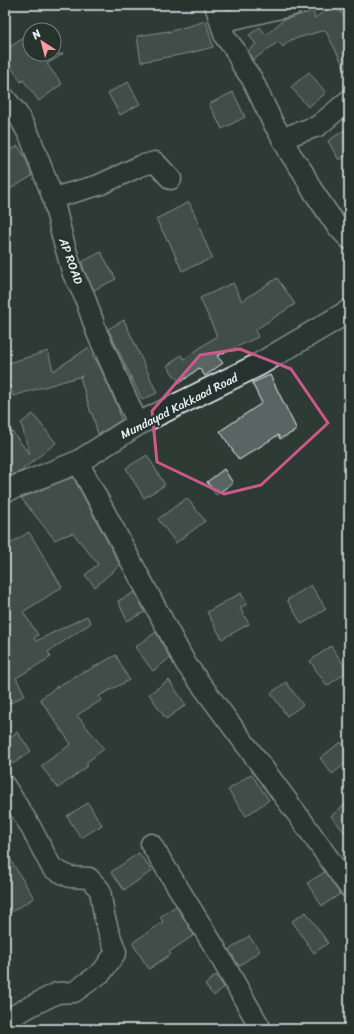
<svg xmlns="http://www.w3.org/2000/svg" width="354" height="1034" font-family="Sriracha,sans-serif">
  <rect width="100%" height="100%" fill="#2e3b35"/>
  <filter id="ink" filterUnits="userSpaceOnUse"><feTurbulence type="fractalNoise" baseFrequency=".025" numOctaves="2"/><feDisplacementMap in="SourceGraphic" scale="8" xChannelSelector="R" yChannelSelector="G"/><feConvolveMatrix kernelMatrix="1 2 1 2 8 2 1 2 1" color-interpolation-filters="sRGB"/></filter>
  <g filter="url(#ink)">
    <g fill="#596563" stroke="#e8f1f8">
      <polygon points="332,5 336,5 349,23 349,76 325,30 291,40 283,47 278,42 253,60 252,59 248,51 256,44 249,35 260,27 266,35 283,20 313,11 315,18"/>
      <polygon points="206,21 213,47 190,53 141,62 137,36 169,31 168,32"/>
      <polygon points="30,34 30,54 63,54 47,64 62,84 39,101 23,80 21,82 5,58 5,50"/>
      <polygon points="309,72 326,93 308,107 291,87"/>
      <polygon points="128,82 140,104 120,115 108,93"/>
      <polygon points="233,92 245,117 222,129 209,104"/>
      <polygon points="349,127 349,154 339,160 328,141"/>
      <polygon points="18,146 26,159 32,176 5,192 5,153"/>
      <polygon points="189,202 199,223 198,224 212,258 182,271 168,239 167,240 156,219"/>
      <polygon points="101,252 116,279 94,290 84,270 82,262"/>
      <polygon points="277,278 295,304 255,330 258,337 217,356 223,363 205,376 199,368 180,383 167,366 181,355 184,359 217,336 200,298 233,283 242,301"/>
      <polygon points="124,320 157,393 142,400 108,329"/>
      <polygon points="88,348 99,365 119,410 119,411 121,420 101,433 98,434 92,413 91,413 80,377 82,376 13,396 5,369 5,364 48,351 53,371"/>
      <polygon points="270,375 297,430 280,439 278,435 239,460 220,431 262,403 252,383"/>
      <polygon points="33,414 56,443 23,469 24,470 7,477 5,474 5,422 30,455 21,423"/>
      <polygon points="147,455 165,485 144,498 126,468"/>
      <polygon points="224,469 233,483 216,495 207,482"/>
      <polygon points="73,477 120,565 95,587 85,575 98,564 73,533 61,537 55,540 21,498"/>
      <polygon points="187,498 205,521 176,543 158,519"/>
      <polygon points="29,532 62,587 23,612 38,635 34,638 36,641 87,616 91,623 48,652 51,657 16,678 25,695 5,706 5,547"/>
      <polygon points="311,585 326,609 302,624 287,600"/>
      <polygon points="135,592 145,612 127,621 118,601"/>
      <polygon points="241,593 247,604 240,608 249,624 222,639 207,612"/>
      <polygon points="156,632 170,658 153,671 135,647"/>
      <polygon points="331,646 348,671 327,686 310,661"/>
      <polygon points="116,655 129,680 99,696 102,700 77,715 104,749 86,763 88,766 58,788 41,766 71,744 40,699 55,688 84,671 85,672"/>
      <polygon points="169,680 186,705 166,719 149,694"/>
      <polygon points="286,682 303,705 287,716 271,693"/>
      <polygon points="17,732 31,751 13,764 5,753 5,741"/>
      <polygon points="341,742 349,752 349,761 332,774 320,758"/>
      <polygon points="251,774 269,800 246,816 228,790"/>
      <polygon points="349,801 349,838 331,816"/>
      <polygon points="88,803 102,825 81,838 67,816"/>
      <polygon points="5,851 34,898 10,913 5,905"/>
      <polygon points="139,853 152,871 124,890 111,872"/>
      <polygon points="325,872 340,894 322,906 307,883"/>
      <polygon points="176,906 194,935 169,952 171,954 149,969 132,943 163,922 160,917"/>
      <polygon points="306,912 328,943 314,953 292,921"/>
      <polygon points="249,936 260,951 239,966 229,950"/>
      <polygon points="216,975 224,987 214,996 205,985"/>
    </g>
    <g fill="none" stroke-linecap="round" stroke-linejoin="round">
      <g stroke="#e8f1f8" stroke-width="23">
        <g id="minor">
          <polyline points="215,5 225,37 235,50 242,65 252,79 272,121 282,138 291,155 303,172 311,188 336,225 349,239"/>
          <polyline points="221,22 293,5"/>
          <polyline points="5,98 17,113 30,137 53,198 62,236 73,274 84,295 97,333 138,424"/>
          <polyline points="282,138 318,126 349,100"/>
          <polyline points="53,198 99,185 140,166 155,162 171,179"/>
          <polyline points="78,462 186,664 303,822 349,887"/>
          <polyline points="5,786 30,826 52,868 70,877 89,878 100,890 104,915 109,933 116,952 102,972 74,992 57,993 31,1006 13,1016 5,1019"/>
          <polyline points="151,844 214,946 261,1029"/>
        </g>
      </g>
      <g stroke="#e8f1f8" stroke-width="25">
        <polyline id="secondary" points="5,491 78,462 138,424 258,365 349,311"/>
      </g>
      <use href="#minor" stroke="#26332d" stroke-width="20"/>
      <use href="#secondary" stroke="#26332d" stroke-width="22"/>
    </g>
  </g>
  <path d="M0 0H354V1034H0ZM240,349L291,369L328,423L261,485L224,494L157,462L152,411L200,355Z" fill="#2e3b35" fill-opacity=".55" fill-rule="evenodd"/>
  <path fill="none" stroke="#cd598a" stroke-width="3" stroke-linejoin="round" d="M240,349L291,369L328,423L261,485L224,494L157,462L152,411L200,355Z"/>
  <g text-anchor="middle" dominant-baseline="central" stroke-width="4" stroke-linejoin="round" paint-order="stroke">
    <g font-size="12" fill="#e8f1f8" stroke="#26332d">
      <text transform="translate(71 261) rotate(70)">AP ROAD</text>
      <text transform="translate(179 406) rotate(-27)">Mundayad Kakkaad Road</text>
    </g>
  </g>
  <rect width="354" height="1034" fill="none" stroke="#26332d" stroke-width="20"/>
  <rect x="10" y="10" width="334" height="1014" fill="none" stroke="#e8f1f8" stroke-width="1.5" filter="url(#ink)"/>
  <g transform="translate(42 42) rotate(324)"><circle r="19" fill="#26332d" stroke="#747f7e"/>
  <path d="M0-3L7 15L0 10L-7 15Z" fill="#ff9aa2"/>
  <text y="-6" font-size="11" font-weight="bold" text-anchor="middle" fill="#e8f1f8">N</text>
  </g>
</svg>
